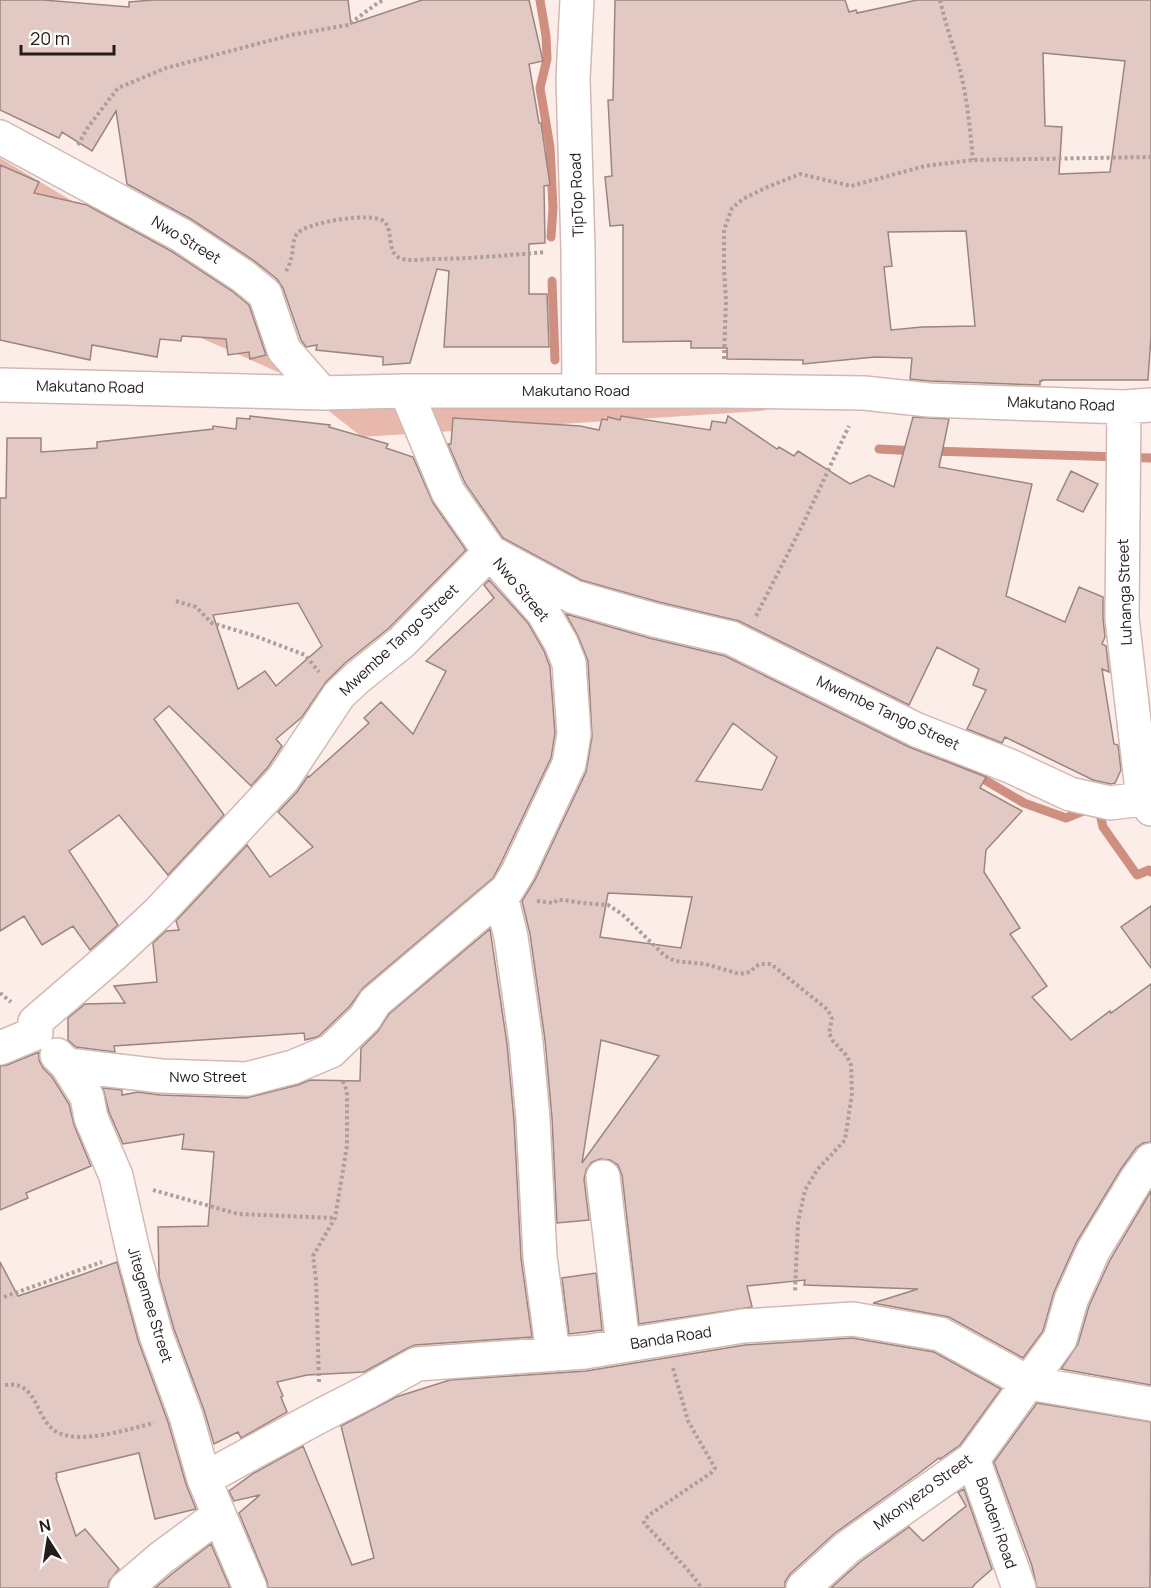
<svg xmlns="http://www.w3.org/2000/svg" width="1151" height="1588" font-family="Manrope,sans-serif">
<rect width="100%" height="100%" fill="#fdede9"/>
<path fill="#e8b8ac" d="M0 158 99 217 248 311 288 362 311 386 788 403 761 411 362 437 280 373 0 249Z"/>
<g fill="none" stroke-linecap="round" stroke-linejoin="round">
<path stroke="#ce8e80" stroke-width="9" d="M540 0 546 36 547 59 540 88 550 147 553 208 551 237
M552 281 555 360
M879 449 916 451
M933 451 1151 458
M946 757 1024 803 1066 818 1098 805 1103 827 1137 875 1149 870 1151 872"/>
</g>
<path fill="#e2c9c3" stroke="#9c857f" stroke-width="1.5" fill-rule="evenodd" d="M0 0H43L129 7V2L153 0H348L351 24 422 0H529L543 61 529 64 539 123H541L550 185 544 186 545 243 529 244V294H547L549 347H444L449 271 437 269 410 363 383 365V357L316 350 317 345 306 347 301 340 283 288 277 279 253 260 191 219 127 184 116 111 92 151 62 132 59 138 0 110Z
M615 0H845L849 12 856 10 857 13 917 0H1151V336L1148 380H1042V381H1040V385L930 381 910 379 912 358 875 357 803 364V360L727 359V348H691V341L623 342V225L610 226 605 177 612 176 608 100H613ZM1043 53 1125 61 1110 172 1059 174 1062 127 1045 126ZM966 231 975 326 922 327 891 330 884 267 892 266 888 232Z
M0 165 39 182 34 193 87 205 171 251 232 291 249 305 266 355 250 359 249 352 228 355 226 339 182 336 181 341 160 339 157 357 92 345 90 360 0 340Z
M250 416 330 425 329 427 388 444 386 448 413 457 433 503 466 550 389 628 345 663 326 682 302 717 276 739 282 746 268 767 251 786 169 706 154 719 224 815 168 875 119 815 69 851 118 925 90 950 73 926 42 945 24 916 0 931V498H6L7 438H41V452L97 448V442L213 429V426L236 429 237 418 250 419ZM298 603 322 646 276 686 265 671 238 689 213 615Z
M621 416 710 430 712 421 726 423 728 416 777 449 779 447 794 456 798 451 850 484 869 475 894 487 913 417 949 419 939 467 1032 484 1006 596 1065 622 1079 587 1103 597V618L1105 637 1102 644 1106 646 1109 672 1102 669 1114 744 1118 745 1121 770 1115 783 1111 784 1093 780 1005 737 1002 743 967 729 986 690 973 685 979 669 937 647 909 705 739 621 659 602 581 580 503 538 465 483 448 444H451L453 418 580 426 599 430 602 419 607 420 608 417 620 420Z
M1071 471 1098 484 1083 512 1057 500Z
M489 580 528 623 544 651 550 667 555 733 551 758 501 863 493 878 363 988 350 1006 320 1035 317 1037 305 1040 304 1033 114 1046 115 1052 76 1047 68 1040V1018L85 1004 125 1003 114 986 157 982 153 943 166 931 179 930 176 921 247 845 270 877 313 847 278 812 297 792 308 776 309 777 369 723 364 718 381 702 413 734 446 671 426 661 494 598 484 585Z
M566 614 649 638 725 656 909 747 986 777 980 788 1022 811 986 850 984 872 1020 928 1010 934 1047 986 1032 997 1071 1040 1110 1011 1111 1013 1151 984V1142L1143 1143 1136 1148 1121 1169 1077 1241 1054 1292 1043 1331 1023 1358 949 1317 873 1303 918 1289 804 1285 805 1280 747 1286 752 1307 639 1324 622 1175 618 1165 610 1160 600 1159 592 1162 586 1170 584 1179 589 1220 557 1223 552 1118 545 1040 530 934 522 901 535 880 586 772 592 737 588 661 578 636ZM733 723 777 757 762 790 696 781ZM608 893 692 897 681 948 600 937ZM601 1040 659 1056 582 1163Z
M1151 906V968L1121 927Z
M490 929 507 1044 514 1120 521 1258 532 1337 415 1345 408 1348 364 1372 307 1375 277 1382 283 1396 281 1397 287 1412 241 1438 238 1432 214 1444 204 1410 174 1329 159 1277 158 1227 208 1226 214 1152 182 1149 184 1134 123 1144 109 1112 103 1088 122 1090V1095L138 1092 160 1095 246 1098 298 1085 310 1080 360 1081 361 1048 378 1031 389 1014Z
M39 1052V1060L43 1068 52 1077 69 1104 74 1125 91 1166 26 1193 28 1198 0 1210V1066L7 1065Z
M1151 1191V1385L1061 1369 1078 1344 1089 1306 1110 1260Z
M0 1262 18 1296 81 1275 117 1262 138 1340 168 1422 186 1484 196 1509 155 1519 139 1453 56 1473 57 1477 56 1478 76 1536 85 1529 119 1569 109 1581 108 1588H0Z
M596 1273 602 1330 569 1334 562 1278Z
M852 1338 934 1352 1001 1389 960 1445 940 1459 939 1458 918 1474 835 1533 790 1574 785 1582V1588H268L267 1581 239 1513 260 1495 234 1501 229 1491 254 1473 303 1446 352 1565 374 1558 341 1426 396 1397 450 1380 586 1371 745 1345Z
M1037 1403 1151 1422 1150 1588H1037L1032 1566 994 1462Z
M964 1489 992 1569 975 1584 972 1588H831L860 1562 909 1527 923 1541 966 1506 958 1492Z
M211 1544 230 1588H155L173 1573Z"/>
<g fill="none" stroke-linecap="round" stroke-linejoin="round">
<defs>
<path id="minor" d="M577 0 573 79 578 249 579 391
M0 137 181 235 243 276 265 294 284 350 322 393
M0 385 322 393 406 391H721L864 393 929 400 1124 407 1151 405
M1124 407 1122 618 1143 799 1151 809
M501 896 511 937 526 1042 533 1119 540 1257 553 1354
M0 1048 36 1033 35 1022 113 955 158 913 283 779 339 695 357 678 402 642 490 552 574 597 654 620 731 638 917 730 1010 766 1070 794 1110 803 1143 799
M57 1055 67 1065 87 1097 91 1118 116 1176 133 1251 156 1335 186 1416 204 1479 250 1588
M67 1065 161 1076 247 1079 293 1067 331 1051 365 1018 375 1002 507 890 518 872 569 764 574 734 569 663 561 643 543 612 490 552 448 492 406 391
M603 1177 623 1345
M973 1459 1019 1588
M204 1479 320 1416 367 1392 417 1364 585 1352 743 1326 853 1319 940 1334 1029 1383 1151 1404
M126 1588 161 1558 219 1515
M803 1588 848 1547 973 1459 1060 1339 1071 1300 1093 1251 1136 1180 1151 1160"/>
</defs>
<use href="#minor" stroke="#d2b9b3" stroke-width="36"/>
<path stroke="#ac9e9b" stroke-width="4" stroke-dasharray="3 3" stroke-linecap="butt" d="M940 0C945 22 952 42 958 63 967 94 970 128 973 160
M78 145 88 127 118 88 166 68 291 35 348 25 379 2 385 0
M286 271C288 268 290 263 291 259 294 251 291 240 298 233 308 222 374 211 385 222 393 232 387 253 400 258 410 262 422 259 432 259 470 259 508 255 546 252
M724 359 726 301 724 269V230L732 208 743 199 765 188 800 174 851 186 925 166 973 160 1151 157
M176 601 196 607 212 623 255 636 305 655 319 672
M756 616 803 524 849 426
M537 901 554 903 557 900H563L583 903 608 905 622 914 665 956 675 961 705 964 740 974 750 972 756 966 761 964H771L828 1010 832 1019 829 1033 833 1041 847 1056 851 1065 852 1093 845 1140 817 1170 805 1190 798 1222 795 1292
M0 993 11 1002
M153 1190 238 1214 335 1218
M4 1297 102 1262
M673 1368 688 1421 715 1468 711 1473 652 1513 645 1519 644 1523 687 1569 702 1588
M319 1382 316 1280 313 1256 335 1218 347 1146V1091L342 1079
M5 1385C40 1380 34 1422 59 1433 83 1444 129 1429 154 1423"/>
<use href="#minor" stroke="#fff" stroke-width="33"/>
</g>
<g text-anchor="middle" stroke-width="4.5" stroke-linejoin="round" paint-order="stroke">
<g font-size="15" fill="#251c1a" stroke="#fefefe">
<text transform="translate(577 195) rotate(-92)" y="5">TipTop Road</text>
<text transform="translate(186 240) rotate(31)" y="5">Nwo Street</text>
<text transform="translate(90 387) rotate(1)" y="5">Makutano Road</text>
<text x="576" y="396">Makutano Road</text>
<text transform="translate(1061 404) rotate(2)" y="5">Makutano Road</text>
<text transform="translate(521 590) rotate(50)" y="5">Nwo Street</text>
<text transform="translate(1125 592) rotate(-92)" y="5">Luhanga Street</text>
<text transform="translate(399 640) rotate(-43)" y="5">Mwembe Tango Street</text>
<text transform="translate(888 713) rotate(25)" y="5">Mwembe Tango Street</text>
<text x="208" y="1082">Nwo Street</text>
<text transform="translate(150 1305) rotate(73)" y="5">Jitegemee Street</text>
<text transform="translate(671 1338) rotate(-9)" y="5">Banda Road</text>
<text transform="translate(923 1492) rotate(-36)" y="5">Mkonyezo Street</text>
<text transform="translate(996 1523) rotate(71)" y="5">Bondeni Road</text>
</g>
</g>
<g transform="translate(48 1540) rotate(348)" stroke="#fefefe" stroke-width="4.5" paint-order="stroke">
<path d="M0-4.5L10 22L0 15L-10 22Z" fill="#251c1a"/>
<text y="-9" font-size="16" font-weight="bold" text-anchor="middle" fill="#251c1a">N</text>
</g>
<path d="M21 45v9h93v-9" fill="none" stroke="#251c1a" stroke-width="3"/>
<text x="30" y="45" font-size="18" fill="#251c1a" stroke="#fefefe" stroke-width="4.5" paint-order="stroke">20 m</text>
</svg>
